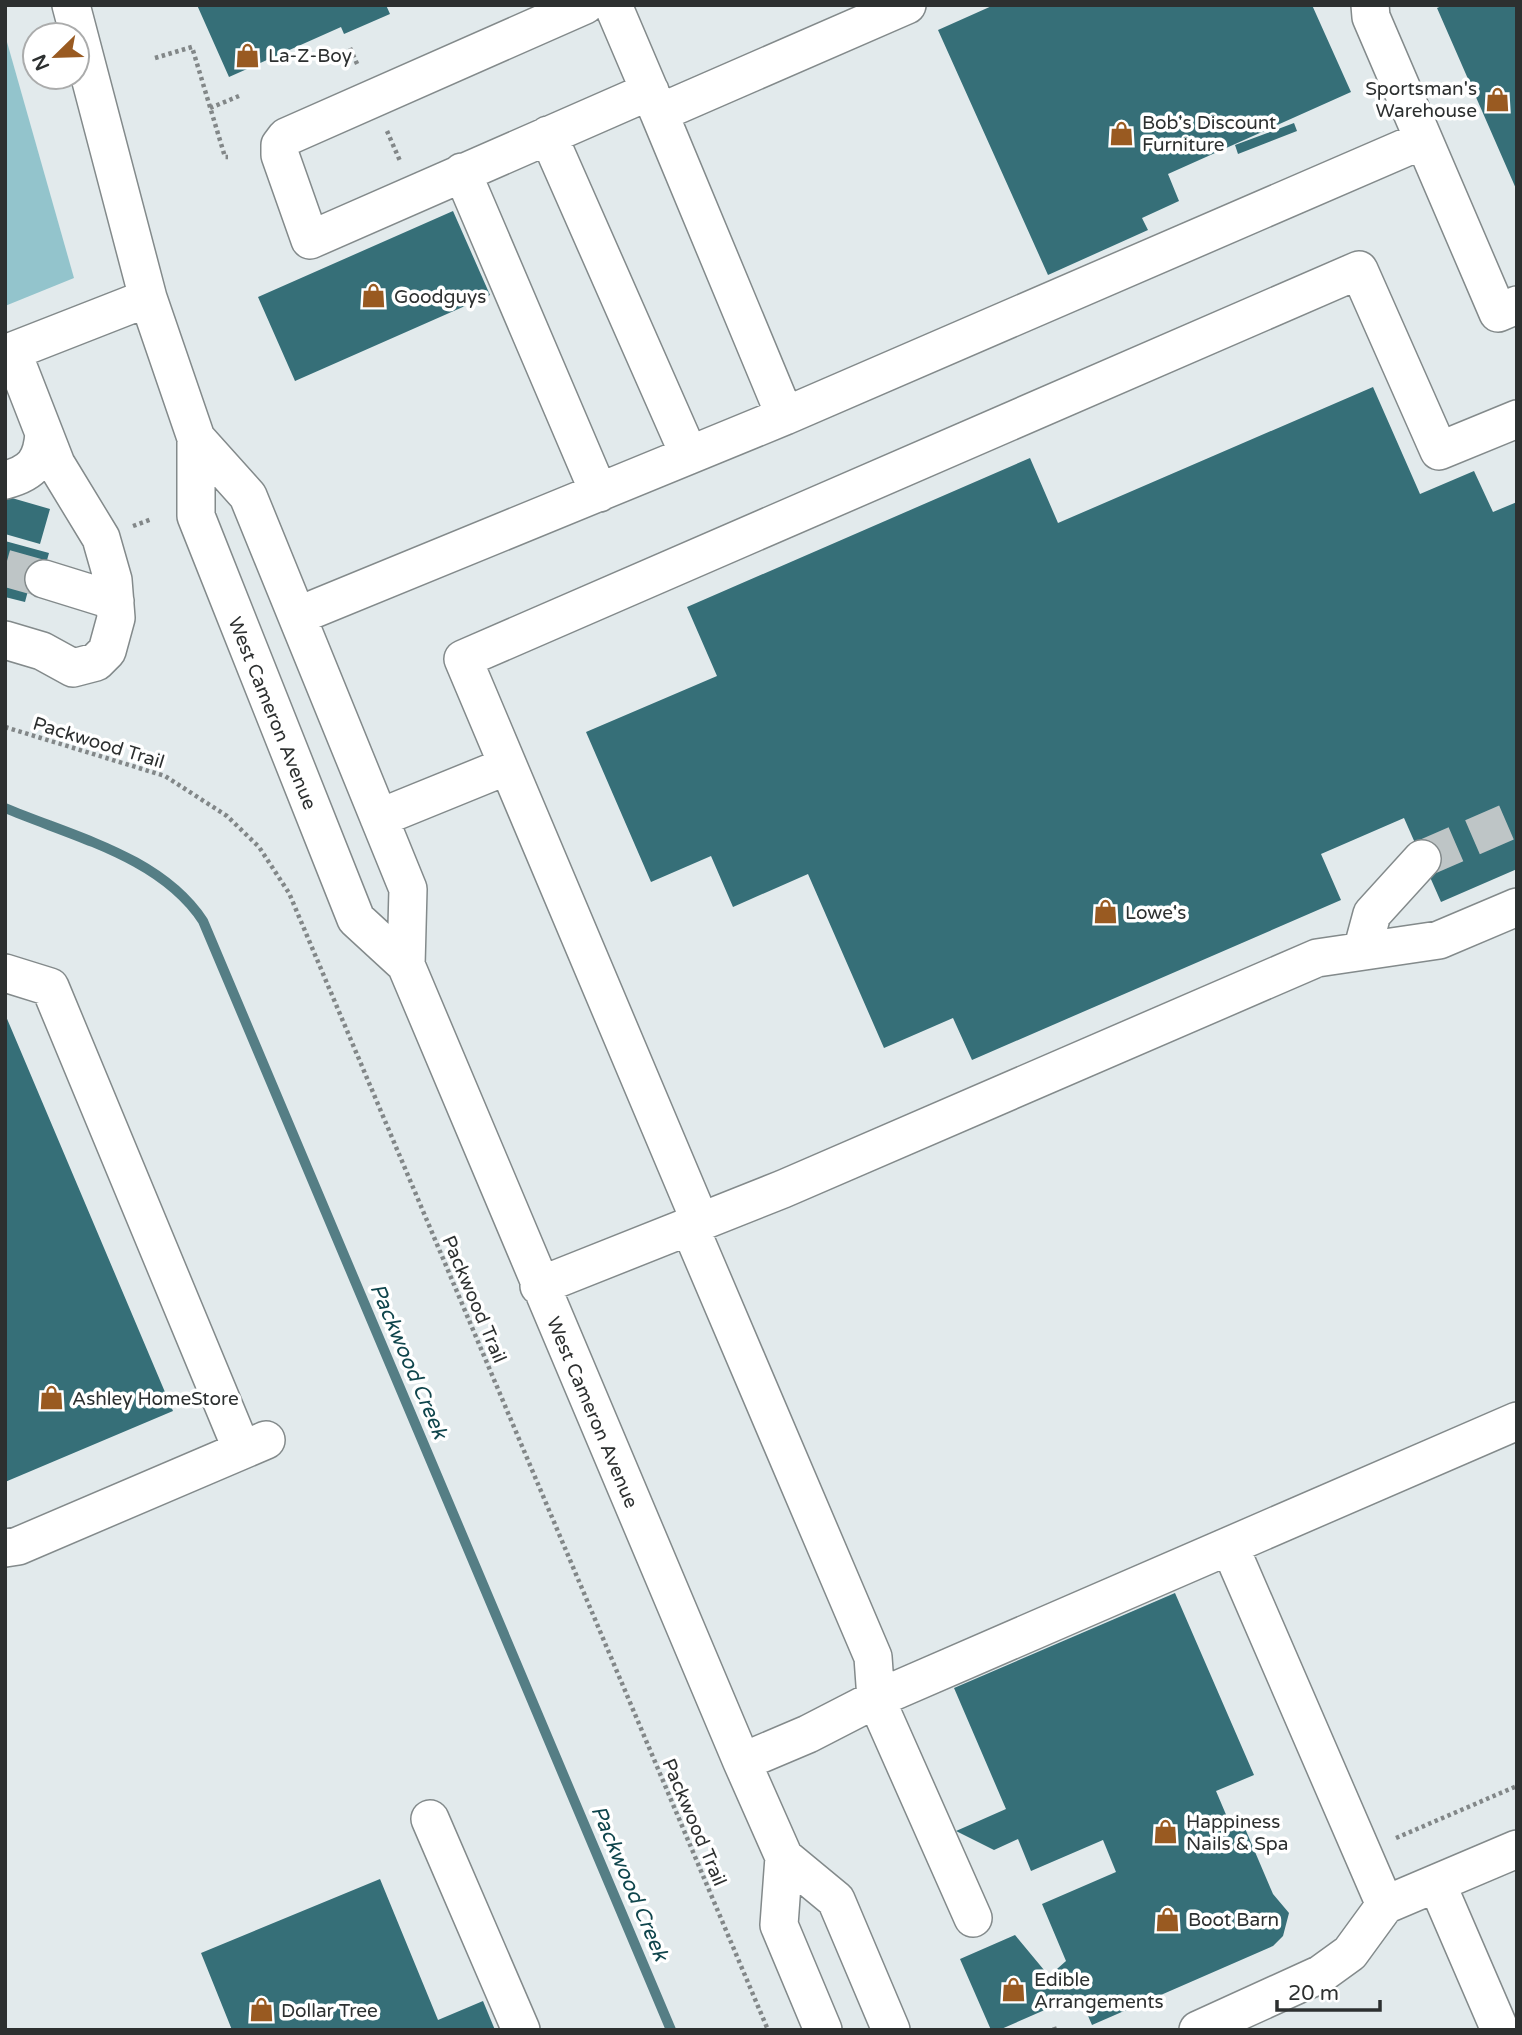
<svg xmlns="http://www.w3.org/2000/svg" width="1522" height="2035" font-family="'Varela Round',sans-serif">
<rect width="100%" height="100%" fill="#e2eaec"/>
<path fill="#93c4cc" d="M5 35 74 278 5 306Z"/>
<g fill="none" stroke-linecap="round" stroke-linejoin="round">
<path stroke="#557e85" stroke-width="10" d="M5 808C74 837 161 857 203 921L671 2030"/>
</g>
<path fill="#366f78" d="M197 5H386L390 14 344 34 341 27 229 77Z
M994 5H1312L1351 92 1168 174 1179 201 1142 218 1148 230 1048 275 938 30Z
M1444 5H1517V191L1437 8Z
M1294 123 1297 131 1238 154 1235 145Z
M453 211 490 295 295 381 258 297Z
M1373 387 1420 494 1474 471 1493 512 1517 502V869L1441 902 1404 818 1321 854 1341 900 972 1060 953 1018 884 1048 808 874 733 907 711 856 651 882 586 732 717 676 687 607 1030 458 1058 523Z
M5 496 50 509 40 544 5 534Z
M5 541 49 553 39 589 29 587 25 602 5 597Z
M5 1014 173 1411 5 1482Z
M1175 1593 1254 1775 1216 1791 1230 1824 1241 1819 1273 1894 1289 1913 1283 1936 1273 1946 1092 2025 1079 1995 999 2030H991L960 1959 1015 1935 1049 1976 1066 1961 1042 1904 1116 1872 1103 1840 1031 1871 1018 1839 994 1850 956 1831 1006 1809 954 1688Z
M380 1879 438 2020 483 2001 495 2030H232L201 1953Z"/>
<g fill="none" stroke-linecap="round" stroke-linejoin="round">
<path stroke="#bec5c6" stroke-width="37" stroke-dasharray="37 18" stroke-linecap="butt" d="M5 568 44 579
M1422 859 1517 818"/>
<defs>
<path id="minor" d="M71 5 148 298 196 438V516L356 919 406 965
M585 5 286 137 280 145V155L310 240 650 91
M613 5 659 113
M1370 5 1371 17 1498 313 1517 305
M548 135 689 455
M462 172 599 493
M5 354 148 298
M785 416 1423 140
M196 438 248 496 408 889 406 965 742 1762 784 1857 836 1900 891 2030
M5 480C33 473 42 461 44 433
M44 579 115 601
M297 616 785 416 659 113 907 5
M5 640 42 651 73 668 96 662 107 651 116 618 113 580 101 538 56 464 12 351
M379 818 507 766
M1362 951 1372 914 1422 859
M5 973 50 987 242 1450
M700 1221 463 659 1359 270 1439 451 1517 419
M689 1225 873 1657 876 1699 973 1918
M539 1286 783 1189 1317 958 1439 940 1517 907
M1230 1547 1385 1905
M5 1548 18 1546 266 1440
M742 1762 808 1734 876 1699 1517 1421
M430 1819 521 2030
M784 1857 779 1925 823 2030
M1437 1884 1500 2030
M1198 2030 1321 1974 1350 1953 1385 1905 1517 1849"/>
</defs>
<use href="#minor" stroke="#838a8b" stroke-width="40"/>
<path stroke="#828788" stroke-width="4.5" stroke-dasharray="3.5 3.5" stroke-linecap="butt" d="M350 48 358 66
M155 58 192 47 225 157H228
M210 108 239 96
M387 131 400 161
M133 526 152 519
M5 727 165 776 227 816 259 847 289 893 768 2030
M1396 1838 1517 1786
M1054 2027 1055 2030"/>
<use href="#minor" stroke="#fff" stroke-width="37"/>
</g>
<defs>
<symbol id="shop-bare" viewBox="-9 -9 18 18"><path d="M-5-2.5h2.3a2.7 3.5 0 0 1 5.4 0H5L5.5 6h-11ZM-1.5-2.5h3a1.5 2.3 0 0 0-3 0Z" fill="#995a21" stroke="#fff" stroke-width="2.5" paint-order="stroke"/></symbol>
</defs>
<g fill-rule="evenodd">
<use href="#shop-bare" x="230" y="38" width="35" height="35"/>
<use href="#shop-bare" x="1480" y="82" width="35" height="35"/>
<use href="#shop-bare" x="1104" y="116" width="35" height="35"/>
<use href="#shop-bare" x="356" y="278" width="35" height="35"/>
<use href="#shop-bare" x="1088" y="894" width="35" height="35"/>
<use href="#shop-bare" x="34" y="1380" width="35" height="35"/>
<use href="#shop-bare" x="1148" y="1814" width="35" height="35"/>
<use href="#shop-bare" x="1150" y="1902" width="35" height="35"/>
<use href="#shop-bare" x="996" y="1972" width="35" height="35"/>
<use href="#shop-bare" x="244" y="1992" width="35" height="35"/>
</g>
<g text-anchor="middle" stroke-width="7" stroke-linejoin="round" paint-order="stroke">
<g font-size="19" fill="#2d3030" stroke="#fff" text-anchor="start">
<text x="268" y="62">La-Z-Boy</text>
<text x="1477" y="95" text-anchor="end">Sportsman's<tspan x="1477" dy="22">Warehouse</tspan></text>
<text x="1142" y="129">Bob's Discount<tspan x="1142" dy="22">Furniture</tspan></text>
<text x="394" y="303">Goodguys</text>
<text x="1125" y="919">Lowe's</text>
<text x="72" y="1405">Ashley HomeStore</text>
<text x="1186" y="1828">Happiness<tspan x="1186" dy="22">Nails &amp; Spa</tspan></text>
<text x="1188" y="1926">Boot Barn</text>
<text x="1034" y="1986">Edible<tspan x="1034" dy="22">Arrangements</tspan></text>
<text x="281" y="2017">Dollar Tree</text>
</g>
<g font-size="19" fill="#2d3030" stroke="#fff">
<text transform="translate(273 713) rotate(68)" y="7">West Cameron Avenue</text>
<text transform="translate(99 742) rotate(17)" y="7">Packwood Trail</text>
<text transform="translate(475 1299) rotate(67)" y="7">Packwood Trail</text>
<text transform="translate(593 1412) rotate(67)" y="7">West Cameron Avenue</text>
<text transform="translate(695 1822) rotate(67)" y="7">Packwood Trail</text>
</g>
<g font-size="21" font-style="italic" fill="#0f454c" stroke="#fff">
<text transform="translate(409 1361) rotate(67)" y="7">Packwood Creek</text>
<text transform="translate(630 1883) rotate(67)" y="7">Packwood Creek</text>
</g>
</g>
<rect width="1522" height="2035" fill="none" stroke="#2d3030" stroke-width="14"/>
<g transform="translate(56 56) rotate(247)"><circle r="33" fill="#ffffff" stroke="#abacac" stroke-width="2"/>
<path d="M0-5L12 26L0 18L-12 26Z" fill="#995a21"/>
<text y="-10" font-size="19" font-weight="bold" text-anchor="middle" fill="#2d3030">N</text>
</g>
<path d="M1277 2000v10h103v-10" fill="none" stroke="#2d3030" stroke-width="3.5"/>
<text x="1288" y="2000" font-size="21" fill="#2d3030" stroke="#ffffff" stroke-width="5" paint-order="stroke">20 m</text>
</svg>
